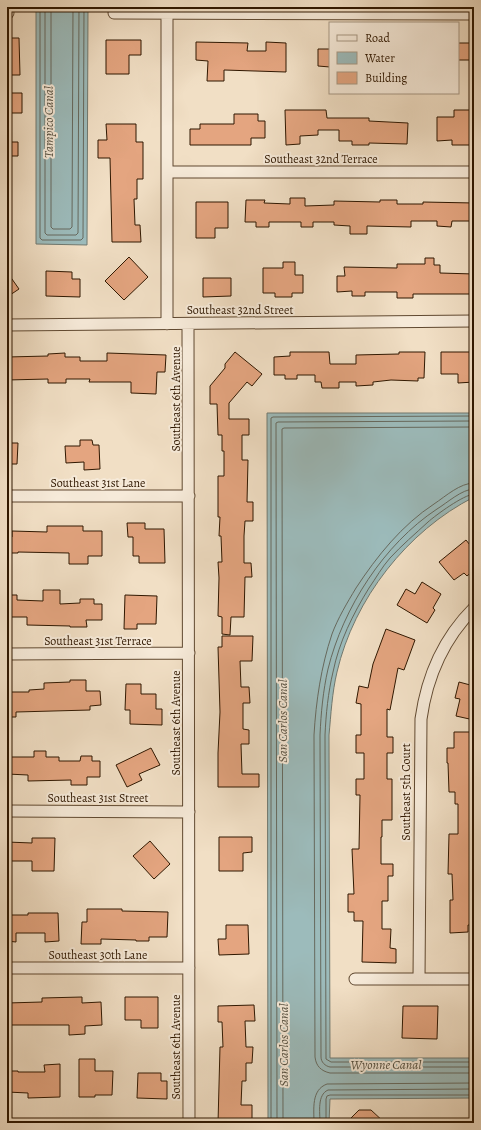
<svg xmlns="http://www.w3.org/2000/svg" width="481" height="1130" font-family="Alegreya,serif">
<rect width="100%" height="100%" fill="#f1dfc5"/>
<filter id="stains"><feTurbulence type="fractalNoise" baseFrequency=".005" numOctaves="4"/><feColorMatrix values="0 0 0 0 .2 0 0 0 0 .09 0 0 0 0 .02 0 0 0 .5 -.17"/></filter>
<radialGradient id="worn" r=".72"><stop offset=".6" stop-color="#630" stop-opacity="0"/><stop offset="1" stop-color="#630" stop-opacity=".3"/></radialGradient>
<path fill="#9cbbbb" stroke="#707970" d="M36 7H88L87 245 36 244Z
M267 413H474V497C407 531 354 599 337 672 332 693 331 714 329 735L330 1058H474V1098L330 1099 329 1123H268Z"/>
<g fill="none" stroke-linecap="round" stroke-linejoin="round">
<path stroke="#66695e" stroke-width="1" d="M40 7V238L42 240H81L83 238 84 7
M45 7V233L47 235H76L78 233 79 7
M51 7V227L53 229H70L72 227 73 7
M474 483C460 483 446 496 434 504 402 525 377 556 356 588 347 603 338 618 332 634 321 667 316 701 314 735L315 1057C316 1066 321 1071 330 1073H474
M474 489C462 489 447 503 437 509 384 544 343 608 328 669 323 691 321 713 320 735L321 1057C321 1062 325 1066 330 1067H474
M474 494C463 495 436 515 428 522 415 534 402 545 390 558 382 567 376 578 369 588 353 614 339 642 333 672 328 693 326 714 325 735L326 1059 331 1062H474
M271 1123V418L273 417 474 416
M277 1123 276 423 278 422 474 421
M283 1123 282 429 284 428 474 427
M314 1123C314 1109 311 1090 327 1084L474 1083
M320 1123C320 1112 317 1095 328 1090L474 1089
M326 1123V1099L327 1096 330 1095H474"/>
</g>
<path fill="#e4a580" stroke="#2f1700" d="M7 38H19L20 75H7Z
M106 40H141V55H129V74H106Z
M196 42 248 43 247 51H266V42L286 43V72L224 70V81H207L208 61 196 60Z
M458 43H474V60H458Z
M318 49H330V67L318 66Z
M7 93H22V113H7Z
M285 110H326L327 118H369V121L408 123 407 144 369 143V145H352V141H339V130H318V135L300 136V144L286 145Z
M454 110H470V145H452V140L437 141V117H454Z
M234 114H258V121H265V138H251V145H190V129H200V124H234Z
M106 124H136V142H143V179H137V199H134L135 225H140L141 242H112L110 158H98V140H107Z
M7 142H18V156H7Z
M290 198H305V206L334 205V201L380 202V200H397V204H423V202L474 203V221H452L451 227 437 226V221H411V227L367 226V234H350V226L334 225V222H313V227H301V222H269V227H256V222H245L246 200H265L264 203 290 204Z
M196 202H228V228H215V238H196Z
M129 257 148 277 124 300 105 281Z
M425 258H434V265H440V273L474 274V294H413V298H397V292H365V296H352V291L337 292V276H345L344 267 397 268V264H425Z
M283 262H295V275H303V293H292V297H275V293H263V268H283Z
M46 271 72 272V279H80V297L46 296Z
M7 272 19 289 7 297Z
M203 278H231V296L203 297Z
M235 352 262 374 252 386 247 382 229 403V419H249V435H242V460H248L247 502H253V521H245L244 536V563H251L252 577H245L244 617H231L230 635 222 634V617L218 616 219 578 218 562H222L221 536H219L220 517H218V476H224V451H222V435H218L217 404H210V386L225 368V364Z
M290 352H329L330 364H356V355L399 354V352H425L424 378H418V381L391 380 373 382V385L356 386V382H339V388H322L321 382H315V375H297V379H285V375H274V357L290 356Z
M441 352H474V382L458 383V374H441Z
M65 353V357H80V361H107V353L166 355 165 372H157L156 394 131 393V382H89L90 379H66V383H48V379L7 380V357L48 356V354Z
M80 440H92L93 445H99L100 469 84 470V462L66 463 65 446H80Z
M7 443H18L17 464H7Z
M127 523H145V529H164L165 563H139V556H133V537H128Z
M47 526H83V531H102V556H88V564H69V553L18 552V553H7V537H12V531L47 532Z
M466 540 474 550V570L467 576 464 573 454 580 439 562Z
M422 582 441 594 433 608 435 610 427 623 397 605 406 589 415 594Z
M43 590H60V604L80 603V599H94V604H102V620H86L87 627H70V626L27 625V617H7V595H17V600L43 601Z
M125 595 157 596 156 624H137V629H124Z
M386 629 415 640 404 670 398 668 390 710 387 709V737H393V753H387V779H392V820H382V837H381V864H393V876H388V901H382V929H391L390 948 396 949V963L362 962 363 921H354V912H348V894H354L352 849H359L360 795H356V779H364V753H356V735H361V704L356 703 359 686 368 688 373 664Z
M222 636H253L252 661H240L241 687H249L250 703H243V729L249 730V744H241L242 774H259V787H218V753L220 712 218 647H222Z
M70 680H86V691H100L101 705 90 706V710L16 712V717H7V692H29V690L44 689V683L70 682Z
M459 682 474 686V720L456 716 460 699 455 698Z
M126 684H141V694H156V709H162V725L130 724V710H125Z
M454 732H474V925H468V932L450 933V900H453L452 874H448L449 834H458V804H455V792H449L448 763H447V748H454Z
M151 748 160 765 139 774 142 780 127 787 116 765Z
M34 751H46V757H59V761H80L81 756H92V761H100V777H87V785H71V780L28 781V775L7 774V757H34Z
M219 837H252V852L243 853V871H219Z
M32 838H55L54 871H32V861H7V842L32 843Z
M150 841 170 864 154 879 133 856Z
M87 909H122V911L168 912 167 937H149V941H136V940L101 939V944H81L82 922H87Z
M28 913H58L59 941 45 942V933H16V942L7 941V915H28Z
M226 925H248L249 954 219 955 218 939H226Z
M82 997V1003L101 1002 102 1025 85 1026V1034L69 1035V1025H7V1003L42 1002V998Z
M125 997H158V1028H141V1020H125Z
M254 1005 255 1021H245L246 1047H253L252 1063H246V1081H242L241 1105H252V1123H218L220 1047H223L222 1022H218V1006Z
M403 1006H438L437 1039 402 1038Z
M79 1059H95V1071H113L112 1095H95V1097H79Z
M60 1064V1097L28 1098V1093L7 1092V1071H18V1072H45L44 1065Z
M138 1073H161V1081H167V1099L137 1098Z
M359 1110H371L385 1123H346Z"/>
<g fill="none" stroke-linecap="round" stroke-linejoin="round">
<defs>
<path id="minor" d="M7 13H8
M114 13 474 14
M167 13V324
M167 172H474
M188 324 189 1123
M7 325 474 321
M7 496H189
M7 654 189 653
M7 811 189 812
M7 968H189
M355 979H474
M419 979 421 719C427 676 443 639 474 608"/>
</defs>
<use href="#minor" stroke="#604931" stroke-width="13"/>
<use href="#minor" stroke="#f6ead9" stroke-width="11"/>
</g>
<g text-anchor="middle" stroke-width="4" stroke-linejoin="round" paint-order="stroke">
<g font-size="12" fill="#2f1700" stroke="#f6ead9">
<text x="321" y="163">Southeast 32nd Terrace</text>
<text x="240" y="314">Southeast 32nd Street</text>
<text transform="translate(176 399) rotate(-90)" y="4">Southeast 6th Avenue</text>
<text x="98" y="487">Southeast 31st Lane</text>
<text x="98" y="645">Southeast 31st Terrace</text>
<text transform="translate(176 723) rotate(-90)" y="4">Southeast 6th Avenue</text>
<text transform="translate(406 792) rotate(-90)" y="4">Southeast 5th Court</text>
<text x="98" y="802">Southeast 31st Street</text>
<text x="98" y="959">Southeast 30th Lane</text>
<text transform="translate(176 1047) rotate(-90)" y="4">Southeast 6th Avenue</text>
</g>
<g font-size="13" font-style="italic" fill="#555041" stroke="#f6ead9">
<text transform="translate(48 122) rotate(-90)" y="5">Tampico Canal</text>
<text transform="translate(282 721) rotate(-90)" y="5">San Carlos Canal</text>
<text transform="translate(283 1045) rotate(-90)" y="5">San Carlos Canal</text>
<text x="386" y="1069">Wyonne Canal</text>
</g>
</g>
<rect width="481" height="1130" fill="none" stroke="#f1dfc5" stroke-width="24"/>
<rect x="8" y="8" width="465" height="1114" fill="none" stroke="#2f1700" stroke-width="2"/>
<rect x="12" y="12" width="457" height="1106" fill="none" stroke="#2f1700"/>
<rect x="329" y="22" width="130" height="72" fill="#f6ead9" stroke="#a69682"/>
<rect x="337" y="35" width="20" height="6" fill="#f6ead9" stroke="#a69682"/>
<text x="365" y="42" font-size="12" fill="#2f1700">Road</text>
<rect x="337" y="52" width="20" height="12" fill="#9cbbbb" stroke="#a69682"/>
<text x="365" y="62" font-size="12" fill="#2f1700">Water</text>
<rect x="337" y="72" width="20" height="12" fill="#e4a580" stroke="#a69682"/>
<text x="365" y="82" font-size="12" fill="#2f1700">Building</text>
<rect width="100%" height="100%" filter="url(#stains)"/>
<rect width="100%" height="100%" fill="url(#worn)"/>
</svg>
